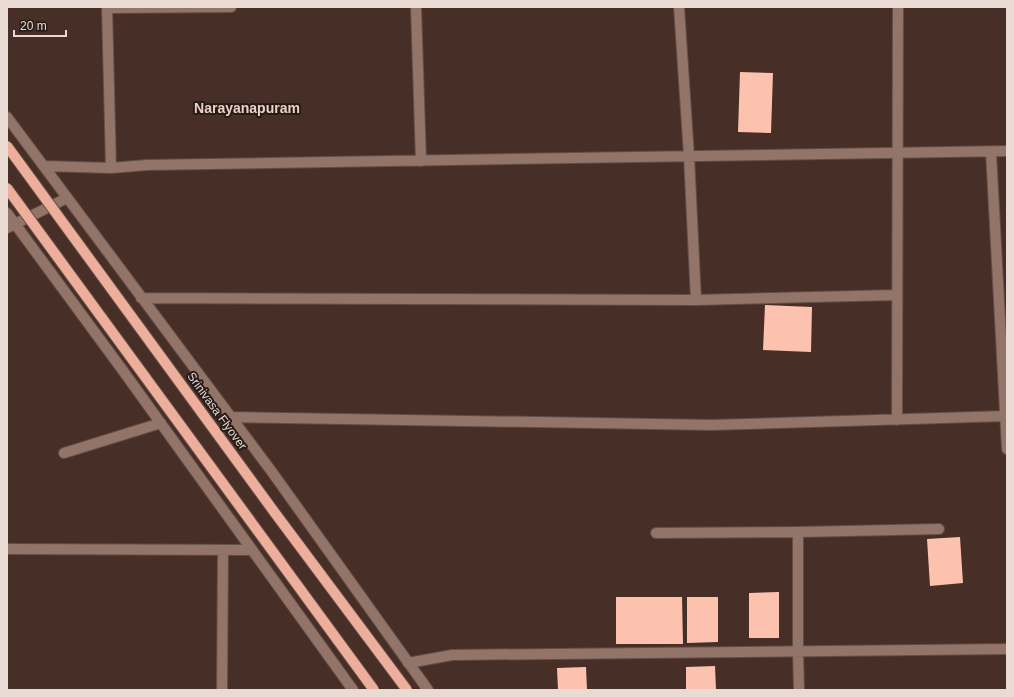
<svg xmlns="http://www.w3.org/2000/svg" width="1014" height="697" font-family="Helvetica,sans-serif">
<rect width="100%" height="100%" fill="#472f27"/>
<path fill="#fdc2ae" d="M740 72 773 73 771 133 738 132Z
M765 305 812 307 811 352 763 350Z
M960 537 963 583 930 586 927 539Z
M779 592V638H749V593Z
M616 597H682L683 644H616Z
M687 597H718V642L687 643Z
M715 666 716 690H686V667Z
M586 667 587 690H558L557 668Z"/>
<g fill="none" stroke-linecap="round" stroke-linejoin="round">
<defs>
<path id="minor" d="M107 7 111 168
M416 7 421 161
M679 7 689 156 696 300
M107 8 231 7
M7 117 272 472 428 690
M991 152 1007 449
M44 166 111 168 147 165 1007 151
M7 213 121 368 353 690
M7 228 67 198
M141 298 696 300 897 295
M230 417 711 425 1007 416
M897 420 898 7
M64 453 161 423
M798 532V651L799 690
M656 533 798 532 939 529
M7 549 252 550
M408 663 452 655 1007 649
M222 690 223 550"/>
</defs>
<use href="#minor" stroke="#644e46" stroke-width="12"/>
<use href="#minor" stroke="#927469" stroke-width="10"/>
<defs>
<path id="major-bridge" d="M7 146 275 513 407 690
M7 188 374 690"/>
</defs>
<use href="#major-bridge" stroke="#644e46" stroke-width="12" stroke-linecap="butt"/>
<use href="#major-bridge" stroke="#edaf9b" stroke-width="10"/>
</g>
<g text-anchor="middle" stroke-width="4" stroke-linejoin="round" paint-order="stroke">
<g font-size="12" fill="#eadad4" stroke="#261b17">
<text transform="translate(217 411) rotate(54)" y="4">Srinivasa Flyover</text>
</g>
<g font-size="14" font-weight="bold" fill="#f0d0c6" stroke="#261b17">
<text x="247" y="113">Narayanapuram</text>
</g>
</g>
<rect width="1014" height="697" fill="none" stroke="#eadad4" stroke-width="16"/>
<path d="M14 30v6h52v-6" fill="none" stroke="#eadad4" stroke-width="2"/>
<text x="20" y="30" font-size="12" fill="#eadad4" stroke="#261b17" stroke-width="3" paint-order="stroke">20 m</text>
</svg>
